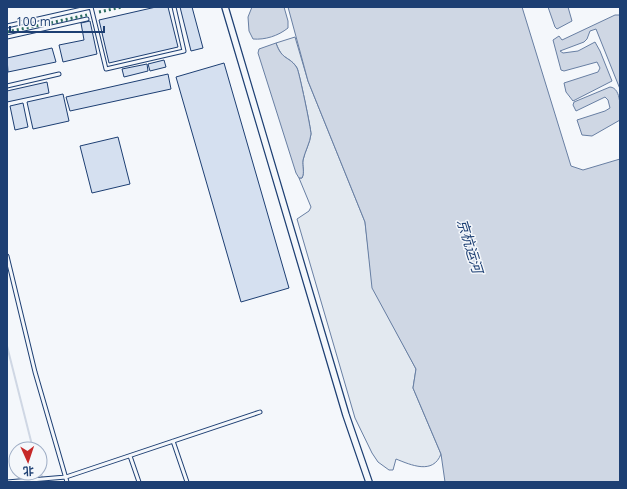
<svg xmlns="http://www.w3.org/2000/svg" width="627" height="489" font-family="'Open Sans','Noto Sans SC',sans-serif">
<rect width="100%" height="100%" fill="#f4f7fb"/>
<path fill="#e3e9f0" stroke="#687fa3" d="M295 37 308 81 365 222 373 288 416 369 413 388 441 454C433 475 411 465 396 459L393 470H389L378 462 372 453 355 418 297 219 309 211 311 207 299 178H302C305 172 302 166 303 160 305 151 310 143 311 134 311 129 299 71 297 68 290 56 282 61 276 43Z"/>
<path fill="#cfd7e4" stroke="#687fa3" d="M252 7H284L288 21V28C278 36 265 40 253 39L249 31 248 17Z
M288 7H522L571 166 583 170 620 159V482H445L441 454 413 388 416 369 372 288 365 222 308 81Z
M548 7H568L572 21 557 29 555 27Z
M615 15H620V89L596 29 590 31 587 39 584 42 560 51 563 53 578 51 595 42 600 51 612 81 573 101 566 92 564 83 598 72 600 68 597 62 564 71 561 70 553 40 559 36 562 40Z
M276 43C282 61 290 56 297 68 299 71 311 129 311 134 310 143 305 151 303 160 302 166 305 172 302 178H299L296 173 258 53 259 49Z
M610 87C622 88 620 111 620 120L592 136 582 135 577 120 605 111 610 108 608 100 605 97 576 111 573 105 574 102Z"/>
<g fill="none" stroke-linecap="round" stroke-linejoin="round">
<path stroke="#cfd7e4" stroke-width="2" d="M7 346 33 449
M40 471 44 482"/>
</g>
<path fill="#d5e0f0" stroke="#1d3f73" d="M156 7H168L178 47 109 63 99 20Z
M180 7H192L203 48 191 51Z
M90 21 97 54 63 62 59 45 84 40 81 23Z
M52 48 56 62 8 72 7 58Z
M164 60 166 67 150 71 148 64Z
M224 63 289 288 241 302 176 77Z
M147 64 148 71 124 77 122 69Z
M168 74 171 89 70 111 66 97Z
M47 82 49 93 7 102V91Z
M63 94 69 121 33 129 27 102Z
M23 103 28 127 15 130 10 106Z
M118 137 130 184 92 193 80 146Z"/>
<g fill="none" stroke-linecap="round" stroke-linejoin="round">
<defs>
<path id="service" d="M91 7 106 69 184 51 174 7
M7 26 91 7
M7 37 87 19
M7 86 59 74
M7 256 35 372 67 482
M173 441 187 482
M130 456 139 482
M7 482 66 477 260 412"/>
<path id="minor" d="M225 7 346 415 369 482"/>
</defs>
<use href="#service" stroke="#1d3f73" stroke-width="5"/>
<use href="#minor" stroke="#1d3f73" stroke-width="8"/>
<use href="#service" stroke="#f4f7fb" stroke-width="3"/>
<use href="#minor" stroke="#f4f7fb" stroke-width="5.5"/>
<path stroke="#2c6c60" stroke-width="3" stroke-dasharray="2 3" stroke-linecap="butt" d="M99 12 122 7
M7 32 87 15"/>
</g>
<g text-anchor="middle" stroke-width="3" stroke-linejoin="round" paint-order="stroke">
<g font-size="14" font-style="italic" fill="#1d3f73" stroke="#f4f7fb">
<text transform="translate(470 246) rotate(73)" y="5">京杭运河</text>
</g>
</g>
<rect width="627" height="489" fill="none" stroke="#1d3f73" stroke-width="16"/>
<g transform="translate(28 461) rotate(177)"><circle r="19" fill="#f4f7fb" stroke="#9eadc5"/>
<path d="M0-3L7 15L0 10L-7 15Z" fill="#c62828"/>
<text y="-6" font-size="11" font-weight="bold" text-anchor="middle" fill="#1d3f73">北</text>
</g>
<path d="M10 26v6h94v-6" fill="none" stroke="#1d3f73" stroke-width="2"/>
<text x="16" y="26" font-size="12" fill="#1d3f73" stroke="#f4f7fb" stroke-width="3" paint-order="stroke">100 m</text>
</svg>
